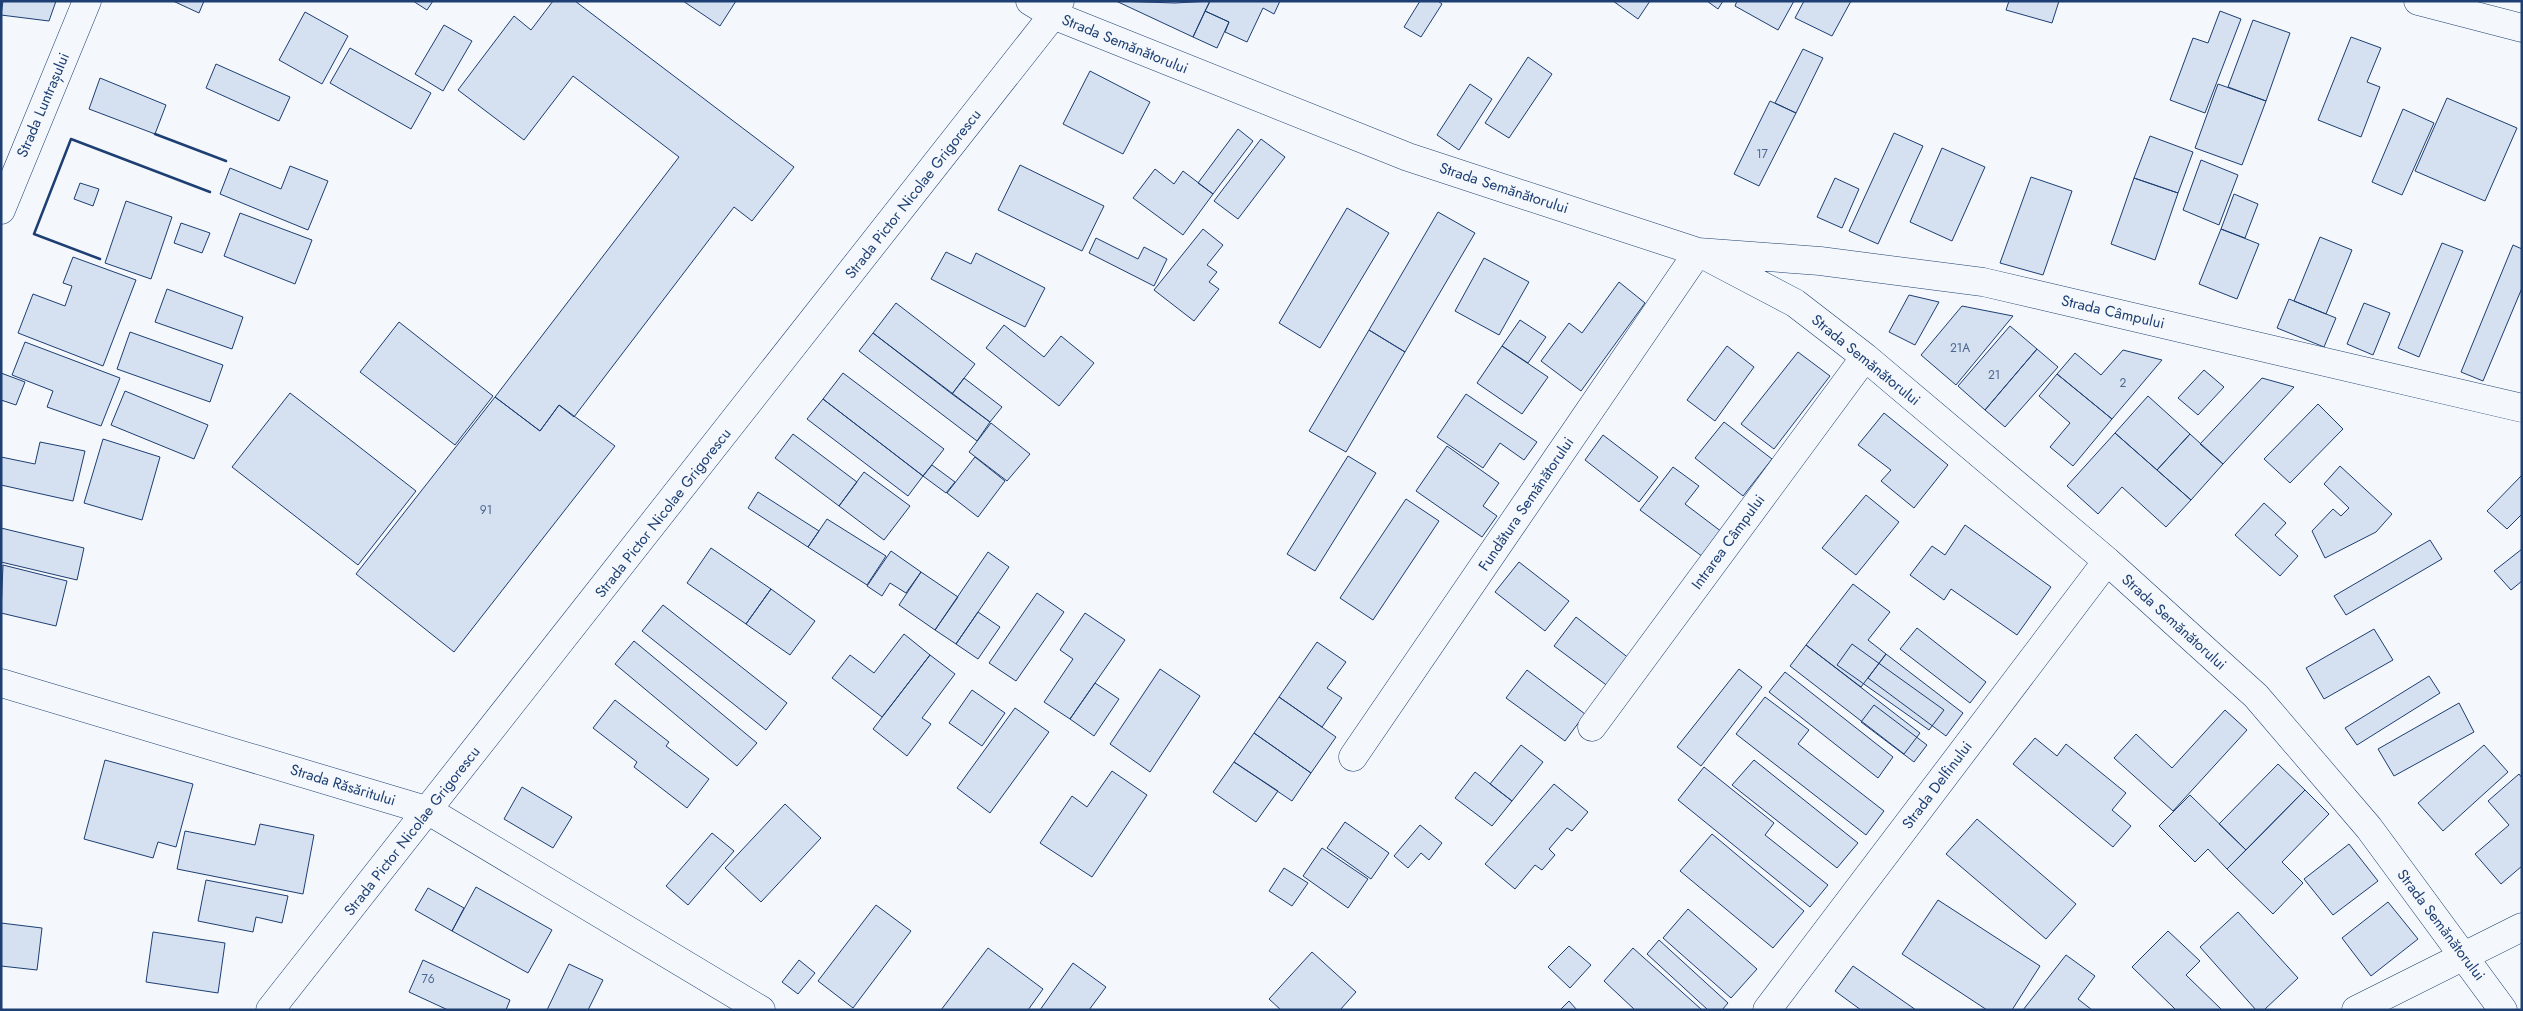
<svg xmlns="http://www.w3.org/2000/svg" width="2523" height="1011" font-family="Jost,sans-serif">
<rect width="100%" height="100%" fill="#f4f7fb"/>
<path fill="#d5e0f0" stroke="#1d3f73" d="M3 1H56L49 21 1 15Z
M173 1H204L199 13Z
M413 1H433L427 10Z
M553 1H575L794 167 752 221 734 207 574 417 559 405 540 431 495 397 679 157 573 76 524 140 458 90 514 16 531 30Z
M683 1H736L720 26Z
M1116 1 1175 3 1210 1 1193 37Z
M1210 1H1280L1274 14 1263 8 1247 42 1225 32 1229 22 1205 11Z
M1420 1H1438L1442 4 1421 37 1404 27Z
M1613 1H1650L1638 19Z
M1707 1H1723L1718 9Z
M1737 1H1794L1778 30 1735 6Z
M1804 1H1851L1832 36 1795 18Z
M2009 1H2059L2052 23 2006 10Z
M1205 11 1229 22 1217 48 1193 37Z
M2220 11 2241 19 2205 113 2170 100 2193 38 2208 43Z
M305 12 348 36 322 84 279 60Z
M2253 20 2290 33 2266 101 2228 87Z
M444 25 472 41 443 91 415 74Z
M2351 37 2381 48 2367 82 2380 87 2361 137 2318 120Z
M350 48 431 93 411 129 330 83Z
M1803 49 1823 58 1796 113 1775 103Z
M1528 57 1552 74 1509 138 1485 123Z
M216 64 290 97 279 121 206 88Z
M1090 71 1150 102 1123 154 1063 124Z
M100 78 166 105 155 134 89 109Z
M1470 84 1492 99 1459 150 1437 135Z
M2218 84 2266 101 2242 165 2195 148Z
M2447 98 2517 128 2485 201 2415 171Z
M1770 101 1796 113 1759 186 1734 174Z
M2403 109 2434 123 2402 195 2372 182Z
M1238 129 1253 141 1213 194 1198 183Z
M1894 133 1923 146 1878 244 1849 231Z
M2150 136 2193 152 2178 193 2134 178Z
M1261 139 1285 157 1238 219 1214 201Z
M1942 148 1985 167 1952 241 1910 222Z
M2201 160 2238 175 2219 225 2183 210Z
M1020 165 1104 206 1082 251 998 210Z
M290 166 328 181 308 230 220 194 230 168 281 189Z
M1155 169 1174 184 1183 171 1213 194 1183 235 1133 198Z
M2031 177 2072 191 2043 275 2000 263Z
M1835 178 1859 189 1842 228 1817 217Z
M2134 178 2178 193 2155 260 2111 244Z
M80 183 99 189 93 206 74 199Z
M2234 194 2258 204 2245 238 2221 229Z
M126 201 172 217 151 279 105 263Z
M1347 208 1389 233 1320 348 1279 323Z
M1438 212 1475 233 1405 352 1369 330Z
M240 213 312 240 295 284 224 256Z
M181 223 210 233 202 253 174 243Z
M1203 229 1223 245 1207 265 1217 272 1209 282 1219 289 1194 321 1154 290Z
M2221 229 2259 244 2237 299 2199 284Z
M2320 237 2352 250 2326 314 2294 301Z
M1096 238 1138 259 1144 247 1167 259 1154 286 1089 253Z
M2442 243 2463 251 2419 357 2398 348Z
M2513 245 2522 249V288L2483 381 2461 372Z
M946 252 971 264 976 253 1045 288 1025 327 931 279Z
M73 257 136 280 103 366 18 333 33 294 65 306 72 286 63 283Z
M1484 258 1529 282 1499 335 1455 311Z
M1619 282 1645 303 1581 391 1541 361 1569 323 1582 333Z
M167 289 243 317 232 349 155 322Z
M1909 295 1939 302 1915 345 1889 332Z
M2289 299 2336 318 2324 347 2277 328Z
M896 303 975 364 952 394 873 333Z
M2364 303 2390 313 2373 355 2347 344Z
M1962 306 2013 316 1956 385 1921 355Z
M1520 320 1546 337 1528 363 1502 346Z
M399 322 493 396 455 445 360 372Z
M1004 325 1044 357 1061 336 1094 363 1059 406 986 348Z
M2010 326 2037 349 1985 410 1958 386Z
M1369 330 1405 352 1346 452 1309 431Z
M130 332 223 365 210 402 117 369Z
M873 333 990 422 977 441 859 351Z
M25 342 120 378 101 426 47 407 53 391 12 375Z
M1502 346 1548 377 1522 414 1477 383Z
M1727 346 1754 367 1715 421 1687 400Z
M2037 349 2058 367 2005 427 1985 410Z
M2123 350 2162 360 2112 419 2057 374 2075 353 2101 375Z
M1798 352 1830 376 1774 449 1741 424Z
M2204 370 2224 387 2198 415 2178 398Z
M1 373 25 382 16 405 1 400Z
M843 373 944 449 923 476 823 399Z
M2057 374 2112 419 2073 466 2050 447 2070 423 2039 396Z
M964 378 1002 407 990 422 952 394Z
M2262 378 2294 387 2223 464 2200 444Z
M125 391 208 425 194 459 111 425Z
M290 393 416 491 358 565 232 467Z
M1466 394 1537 442 1524 460 1500 443 1483 468 1437 437Z
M2148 396 2190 434 2157 470 2115 433Z
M495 397 540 431 559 405 615 446 454 652 356 574Z
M823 399 923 476 908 496 807 419Z
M2318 404 2343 429 2290 483 2264 459Z
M1884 413 1948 465 1914 508 1881 481 1891 470 1858 445Z
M1724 422 1772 459 1743 496 1695 458Z
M991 423 1030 454 1007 481 969 452Z
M2115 433 2191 500 2166 527 2122 487 2098 514 2067 486Z
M793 434 857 482 839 506 775 458Z
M2190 434 2223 464 2191 500 2157 470Z
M1603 435 1658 477 1639 502 1585 460Z
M103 439 160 457 142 520 84 503Z
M40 442 85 451 73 501 1 485V457L35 464Z
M1447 446 1499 483 1483 506 1497 516 1482 537 1416 491Z
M1348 456 1376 473 1315 571 1287 554Z
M975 457 1005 481 978 517 947 493Z
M932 465 955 482 946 493 923 476Z
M2340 466 2392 514 2376 532 2325 558 2312 531 2333 509 2341 516 2349 508 2324 484Z
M1673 467 1699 486 1685 504 1722 532 1703 557 1640 510Z
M864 472 910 506 884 540 839 506Z
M2522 475V514L2507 529 2487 511Z
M758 492 819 531 808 547 748 508Z
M1866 495 1899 522 1856 575 1822 548Z
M1406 499 1439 521 1373 620 1340 598Z
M2264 503 2286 523 2275 535 2298 556 2280 576 2235 535Z
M827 519 886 556 867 585 808 547Z
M1965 525 2051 587 2017 635 1951 589 1944 600 1910 575 1932 546 1945 555Z
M1 528 84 548 77 580 1 562Z
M2430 540 2442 559 2346 615 2334 596Z
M711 548 771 589 746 624 687 583Z
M2522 549V581L2511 590 2494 571Z
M891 551 921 572 906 593 890 583 882 596 867 586Z
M988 552 1009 567 956 644 935 630Z
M1519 562 1569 601 1545 631 1495 592Z
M3 565 67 581 56 626 1 613Z
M921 572 958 597 935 630 899 605Z
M1853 584 1890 612 1868 640 1886 654 1861 687 1806 645Z
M771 589 815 621 790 655 746 624Z
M1037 593 1064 612 1016 681 989 663Z
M663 605 787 703 766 730 642 631Z
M978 612 1000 627 978 659 956 644Z
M1085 613 1125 640 1070 719 1044 702 1073 659 1060 650Z
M1576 617 1630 659 1609 687 1554 646Z
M1917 628 1986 682 1970 703 1900 649Z
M2374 629 2393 660 2324 699 2306 668Z
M904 634 930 655 882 717 832 678 850 655 874 673Z
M634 641 757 743 737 766 615 664Z
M1317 642 1346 662 1327 688 1342 698 1322 727 1279 697Z
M1852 644 1944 710 1929 730 1837 665Z
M1806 645 1920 733 1904 754 1790 666Z
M1886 654 1963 713 1946 736 1868 678Z
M930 655 955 674 922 718 931 724 907 756 873 729Z
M1160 669 1200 696 1150 772 1110 744Z
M1739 669 1762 687 1701 766 1677 747Z
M1527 670 1585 714 1565 741 1506 698Z
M1785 672 1893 757 1878 778 1769 692Z
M2429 676 2440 693 2357 745 2345 728Z
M1095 683 1119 699 1094 736 1070 719Z
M972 690 1005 713 982 746 949 723Z
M1279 697 1336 737 1311 773 1254 733Z
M1765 697 1809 730 1798 744 1884 811 1866 835 1736 734Z
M615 700 669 742 666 746 709 779 687 808 634 767 637 762 593 728Z
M2459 703 2474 732 2394 776 2378 749Z
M1874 705 1927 745 1914 762 1861 722Z
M1015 708 1049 732 990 813 957 788Z
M2225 710 2247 730 2173 811 2114 758 2136 734 2172 768Z
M1254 733 1311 773 1292 801 1234 762Z
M2035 738 2057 756 2066 744 2126 793 2112 810 2131 826 2113 847 2013 764Z
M1521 745 1543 762 1512 801 1490 784Z
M2484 745 2508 772 2443 831 2418 803Z
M105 760 193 784 176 847 158 842 153 858 84 839Z
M1754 760 1858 843 1837 868 1732 785Z
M1234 762 1278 791 1256 822 1213 792Z
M2278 764 2305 790 2246 850 2219 824Z
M1704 767 1774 823 1765 835 1828 885 1810 907 1678 800Z
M1112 771 1147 795 1092 877 1040 843 1072 796 1087 807Z
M1475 772 1512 801 1492 826 1455 798Z
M2519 774 2522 778V866L2501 884 2475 854 2509 825 2488 801Z
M1554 784 1588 812 1572 831 1567 828 1549 849 1555 855 1542 870 1535 865 1515 889 1485 864Z
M522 787 572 817 553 848 504 819Z
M2305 790 2329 814 2282 862 2303 883 2273 914 2227 869Z
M2190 795 2246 850 2227 869 2208 849 2195 862 2159 826Z
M785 804 821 838 761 902 725 868Z
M1977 819 2076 904 2046 939 1946 854Z
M1345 822 1389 853 1371 879 1327 848Z
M260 824 314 835 303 894 177 869 185 831 255 845Z
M1420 825 1442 843 1429 860 1421 853 1408 868 1394 856Z
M712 833 734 851 688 905 666 886Z
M1712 834 1804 911 1773 948 1680 871Z
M2349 844 2378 881 2333 915 2304 879Z
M1322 848 1368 879 1348 908 1303 876Z
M1284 868 1308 883 1292 906 1269 891Z
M206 880 288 896 282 923 256 917 253 932 198 921Z
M476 887 552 930 528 973 452 931Z
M428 888 464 908 452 931 415 910Z
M1938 900 2040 966 2012 1010H1987L1902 954Z
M2388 902 2418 939 2371 976 2342 938Z
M876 905 911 931 853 1008 818 981Z
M1688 909 1757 969 1731 998 1663 938Z
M2238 912 2298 978 2264 1010H2256L2200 947Z
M1 923 42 928 37 970 1 966Z
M2168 931 2200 961 2186 975 2222 1010H2176L2132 967Z
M153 932 225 943 218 993 146 982Z
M1659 940 1728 1003 1722 1010H1708L1647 954Z
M1569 946 1591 965 1570 988 1548 967Z
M988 948 1043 989 1028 1010H941Z
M1633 948 1702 1010H1635L1604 981Z
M1312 952 1356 992 1340 1010H1281L1269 999Z
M2066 955 2095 976 2078 999 2092 1010H2023Z
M423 960 510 1000 506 1010H448L409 992Z
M799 960 815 973 798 994 782 982Z
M1073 963 1106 987 1089 1010H1040Z
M569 964 603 980 588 1010H547Z
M1853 966 1916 1010H1861L1835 991Z
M1569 1001 1577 1010H1560Z"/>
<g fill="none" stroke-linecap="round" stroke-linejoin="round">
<defs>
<path id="minor" d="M1030 1 1053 15 1408 157 1698 252 1795 303 1865 357 2107 561 2256 696 2369 828 2503 1010
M2418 1 2522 28
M1 210 87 1
M1 683 429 811 761 1010
M1592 727 1865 357
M1353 757 1698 252 1820 261 1983 282 2522 408
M270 1010 1053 15 1060 1
M1767 1010 2107 561
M2356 1010 2522 927"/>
</defs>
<use href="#minor" stroke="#1d3f73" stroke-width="29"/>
<use href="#minor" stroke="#f4f7fb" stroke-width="28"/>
<path stroke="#1d3f73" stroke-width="2.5" d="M155 134 226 161
M100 259 34 234 71 139 210 192"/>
</g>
<g text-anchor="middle" stroke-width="4" stroke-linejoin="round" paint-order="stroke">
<g font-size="12" fill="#4b6792">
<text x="1762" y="158">17</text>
<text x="1960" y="352">21A</text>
<text x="1994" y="379">21</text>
<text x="2123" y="387">2</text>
<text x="486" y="514">91</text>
<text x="428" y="983">76</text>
</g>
<g font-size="15" fill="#1d3f73" stroke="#f4f7fb">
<text transform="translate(1125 44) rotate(22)" y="5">Strada Semănătorului</text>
<text transform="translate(43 105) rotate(-67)" y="5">Strada Luntrașului</text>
<text transform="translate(1504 188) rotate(18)" y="5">Strada Semănătorului</text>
<text transform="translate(913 194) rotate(-52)" y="5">Strada Pictor Nicolae Grigorescu</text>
<text transform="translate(2113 312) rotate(13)" y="5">Strada Câmpului</text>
<text transform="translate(1866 360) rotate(39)" y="5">Strada Semănătorului</text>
<text transform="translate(1526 504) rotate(-56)" y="5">Fundătura Semănătorului</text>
<text transform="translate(663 513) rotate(-52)" y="5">Strada Pictor Nicolae Grigorescu</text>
<text transform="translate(1728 542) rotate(-54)" y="5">Intrarea Câmpului</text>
<text transform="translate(2174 622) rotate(42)" y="5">Strada Semănătorului</text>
<text transform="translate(343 785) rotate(17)" y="5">Strada Răsăritului</text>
<text transform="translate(1937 785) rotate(-53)" y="5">Strada Delfinului</text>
<text transform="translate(412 831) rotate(-52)" y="5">Strada Pictor Nicolae Grigorescu</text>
<text transform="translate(2441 925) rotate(53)" y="5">Strada Semănătorului</text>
</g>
</g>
<rect width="2523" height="1011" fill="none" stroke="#1d3f73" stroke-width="5"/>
</svg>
